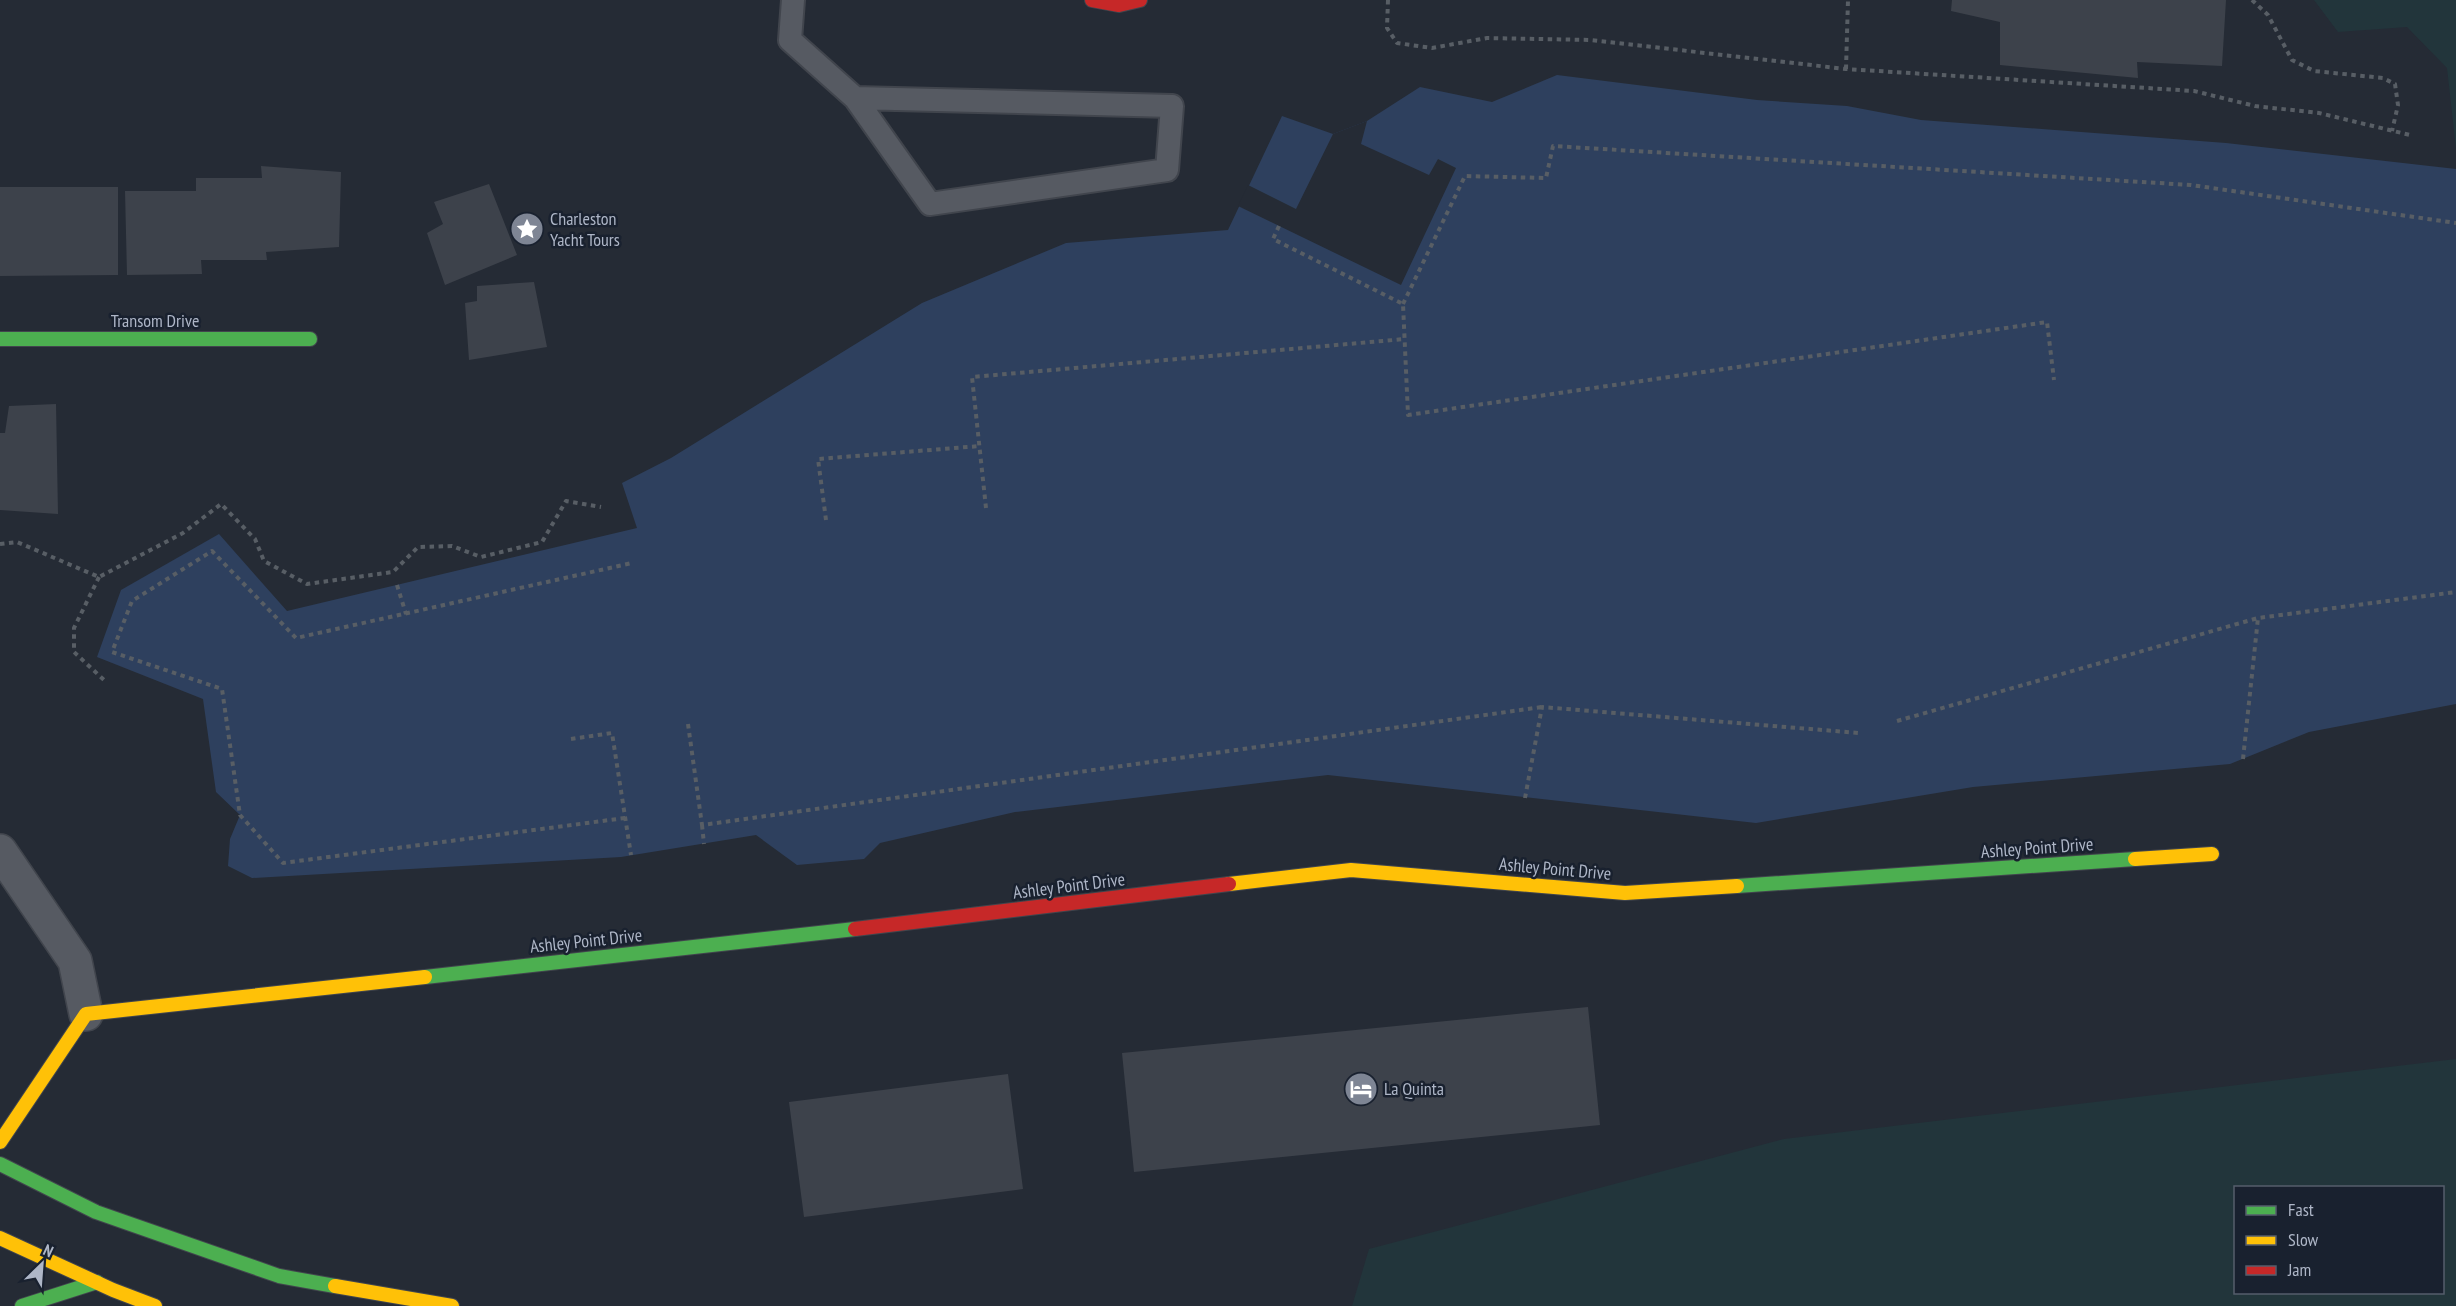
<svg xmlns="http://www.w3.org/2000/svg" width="2456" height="1306" font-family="'PT Sans Narrow',sans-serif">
<rect width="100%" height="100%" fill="#252b35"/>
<path fill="#22353b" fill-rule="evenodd" d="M2314 0H2456V149L2447 68 2407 27 2338 32Z
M2456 1059V1306H1352L1369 1249 1784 1139ZM2236 1188H2442V1292H2236Z"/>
<path fill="#2e405e" d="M1557 75 1757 100 1847 106 1921 120 2226 143 2456 169V704L2309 732 2230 764 1973 787 1756 823 1328 775 1015 812 880 843 864 859 797 865 756 835 621 857 252 878 228 866 230 839 240 815 216 792 203 699 97 657 121 590 219 534 287 611 637 528 622 483 671 458 922 303 1066 243 1228 230 1282 116 1333 134 1367 121 1420 87 1492 102Z"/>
<path fill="#252b35" d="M1367 121 1361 144 1429 175 1438 159 1456 168 1401 285 1238 206 1248 185 1296 209 1333 134Z"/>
<path fill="#3d424b" d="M1952 0H2226L2222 66 2137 62 2138 78 2000 65V22L1951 11Z
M261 166 341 172 339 247 266 252 267 260H201L202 274 127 275 125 191H196V178H262Z
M489 184 517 255 445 285 427 233 443 224 434 202Z
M0 187H118V275L0 276Z
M534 282 547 347 469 360 465 303 477 301V286Z
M56 404 58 514 0 510V433H5L9 406Z
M1588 1007 1600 1125 1134 1172 1122 1053Z
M1008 1074 1023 1189 804 1217 789 1102Z"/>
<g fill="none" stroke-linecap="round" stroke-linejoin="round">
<defs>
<path id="lane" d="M793 0 790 40 855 98 930 204 1167 170 1172 106 855 98"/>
<path id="street" d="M0 851 75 961 86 1014"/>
<path id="fast" d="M0 339H310
M1737 886 2135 859
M425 977 855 929
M0 1164 96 1212 279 1276 335 1286
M22 1306 97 1282"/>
<path id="slow" d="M2135 859 2212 854
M1229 884 1351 870 1625 893 1737 886
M0 1142 86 1014 425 977
M0 1238 113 1290 155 1306
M335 1286 452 1306"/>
<path id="jam" d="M1092 0 1119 5 1140 0
M855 929 1229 884"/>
</defs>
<use href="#lane" stroke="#41454d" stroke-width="26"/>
<use href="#street" stroke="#41454d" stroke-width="36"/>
<use href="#fast" stroke="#41454d" stroke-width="16"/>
<use href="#slow" stroke="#41454d" stroke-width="16"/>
<use href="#jam" stroke="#41454d" stroke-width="16"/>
<path stroke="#585e65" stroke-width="4" stroke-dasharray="4.5 4.5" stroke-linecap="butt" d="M1388 0 1387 28 1397 43 1432 48 1487 38 1591 40 1846 69 2194 91 2255 106 2319 113 2410 135
M2252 0 2268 15 2292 60 2314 71 2383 78 2395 84 2398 105 2392 131
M1846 69 1848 0
M1279 226 1273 239 1403 304 1408 415 2047 322 2054 380
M1403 304 1465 176 1546 178 1553 146 2191 185 2456 223
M986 508 972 377 1405 339
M826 520 818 459 980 446
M0 544 17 542 99 577 183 533 221 504 255 539 264 561 307 584 393 572 418 547 452 546 481 557 542 542 566 501 601 507
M99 577 74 628V652L104 680
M397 585 406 614
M1897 721 2258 618 2456 592
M688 724 702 825 1542 707
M571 739 612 733 631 855
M2243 759 2258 618
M1525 798 1542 707 1859 733
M625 818 283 863 240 815 222 689 112 652 132 601 212 551 296 638 632 563
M702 825 704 844"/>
<use href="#lane" stroke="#565a62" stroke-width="22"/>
<use href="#street" stroke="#565a62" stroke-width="33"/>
<use href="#fast" stroke="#4caf50" stroke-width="14"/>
<use href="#slow" stroke="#ffc107" stroke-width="14"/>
<use href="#jam" stroke="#c62828" stroke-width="14"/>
</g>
<defs>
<symbol id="sight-disc" viewBox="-11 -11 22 22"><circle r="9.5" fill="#7e8594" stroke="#19212f"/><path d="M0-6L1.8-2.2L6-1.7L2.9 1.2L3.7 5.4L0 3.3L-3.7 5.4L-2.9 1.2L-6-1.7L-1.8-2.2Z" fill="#fff"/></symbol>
<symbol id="hotel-disc" viewBox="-11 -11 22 22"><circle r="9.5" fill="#7e8594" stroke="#19212f"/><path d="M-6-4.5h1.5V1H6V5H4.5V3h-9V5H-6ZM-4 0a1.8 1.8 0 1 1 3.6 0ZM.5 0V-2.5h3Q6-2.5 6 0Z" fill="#fff"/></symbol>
</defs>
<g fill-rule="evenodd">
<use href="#sight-disc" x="508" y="210" width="38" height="38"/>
<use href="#hotel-disc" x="1342" y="1070" width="38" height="38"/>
</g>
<g text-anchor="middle" stroke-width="5" stroke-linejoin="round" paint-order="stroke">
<g font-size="18" fill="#aeb6c7" stroke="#19212f" text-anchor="start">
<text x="550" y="225">Charleston<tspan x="550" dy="21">Yacht Tours</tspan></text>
<text x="1384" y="1095">La Quinta</text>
</g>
<g font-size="18" fill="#aeb6c7" stroke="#19212f">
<text x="155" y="327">Transom Drive</text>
<text transform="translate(2037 848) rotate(-4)" y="6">Ashley Point Drive</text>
<text transform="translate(1555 869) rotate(5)" y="6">Ashley Point Drive</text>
<text transform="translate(1069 886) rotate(-7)" y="6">Ashley Point Drive</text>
<text transform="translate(586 941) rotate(-6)" y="6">Ashley Point Drive</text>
</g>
</g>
<rect x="2234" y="1186" width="210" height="108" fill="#19212f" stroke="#555d6c" stroke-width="1.5"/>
<rect x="2246" y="1206" width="30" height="9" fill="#4caf50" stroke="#555d6c" stroke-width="1.5"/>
<text x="2288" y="1216" font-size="18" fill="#aeb6c7">Fast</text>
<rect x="2246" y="1236" width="30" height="9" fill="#ffc107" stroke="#555d6c" stroke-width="1.5"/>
<text x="2288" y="1246" font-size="18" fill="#aeb6c7">Slow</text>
<rect x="2246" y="1266" width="30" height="9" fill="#c62828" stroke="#555d6c" stroke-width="1.5"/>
<text x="2288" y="1276" font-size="18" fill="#aeb6c7">Jam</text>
<g transform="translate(42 1264) rotate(25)" stroke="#19212f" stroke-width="4.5" paint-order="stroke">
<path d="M0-4.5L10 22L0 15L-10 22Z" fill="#aeb6c7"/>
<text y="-9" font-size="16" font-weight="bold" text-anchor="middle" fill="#aeb6c7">N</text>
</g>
</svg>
